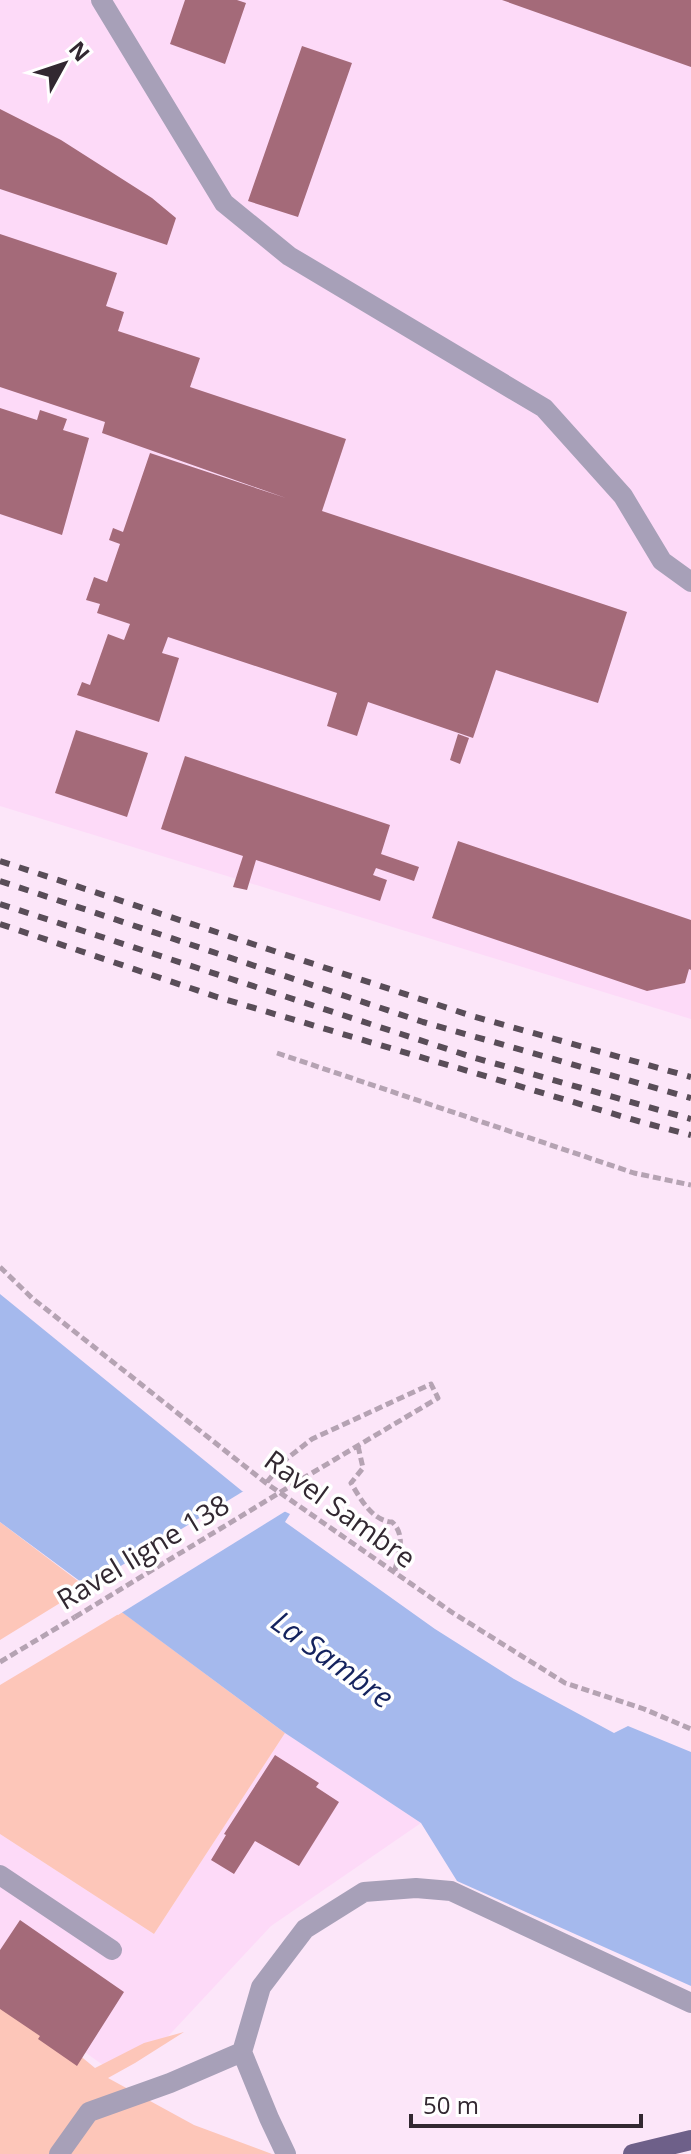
<svg xmlns="http://www.w3.org/2000/svg" width="691" height="2154" font-family="'Open Sans',sans-serif">
<rect width="100%" height="100%" fill="#fce6f9"/>
<path fill="#fddaf8" d="M0 0H691V1019L0 806Z
M285 1733 421 1823 271 1926 160 2045 103 2065 0 1992V1834L154 1934Z"/>
<path fill="#fdc6b9" d="M0 1522 86 1587 0 1640Z
M122 1612 285 1733 154 1934 0 1834V1685Z
M0 1990 95 2068 144 2043 184 2032 135 2063 108 2078 194 2125 272 2154H0Z"/>
<path fill="#a5b9ed" d="M0 1294 242 1491 290 1514 285 1522 435 1629 514 1679 614 1733 628 1726 691 1752V1986L457 1881 421 1823 285 1733 0 1522Z"/>
<path fill="#fce6f9" d="M247 1489 289 1509 118 1615 83 1589Z"/>
<path fill="#a46a79" d="M185 0H237L246 3 225 64 170 44Z
M502 0H691V67Z
M302 46 352 63 298 217 248 201Z
M0 109 61 140 152 198 176 218 167 245 0 189Z
M0 234 117 273 106 306 124 312 118 331 200 358 190 387 346 439 322 511 627 612 598 703 496 670 473 738 368 702 357 736 327 726 337 693 168 637 162 653 179 658 159 722 77 695 82 682 90 685 108 634 124 640 130 624 97 613 100 604 86 600 94 577 107 582 120 544 109 540 113 528 123 532 150 453 286 498 102 433 105 422 0 387Z
M0 408 37 420 40 410 67 419 63 430 89 438 62 535 0 514Z
M76 730 148 753 127 817 55 793Z
M458 734 469 738 460 764 450 760Z
M185 756 390 825 381 854 419 867 414 881 376 868 373 875 387 880 380 901 256 860 247 890 233 887 243 856 161 829Z
M458 841 691 920V970L689 969 685 983 647 991 432 918Z
M275 1755 319 1783 316 1787 339 1802 299 1866 255 1841 234 1874 211 1860 226 1835 224 1834Z
M20 1920 124 1992 77 2066 38 2039 40 2036 0 2009V1950Z"/>
<g fill="none" stroke-linecap="round" stroke-linejoin="round">
<path stroke="#b5a3b3" stroke-width="5" stroke-dasharray="8 4" stroke-linecap="butt" d="M277 1053 634 1173 691 1185
M0 1267 32 1298 266 1483 453 1613 565 1683 644 1709 691 1729
M358 1446 363 1468 351 1483C360 1498 372 1521 392 1522 407 1536 398 1556 394 1574
M267 1482 285 1460 312 1439 431 1384 438 1398 307 1476
M0 1662 75 1617"/>
<path stroke="#a7a0b8" stroke-width="20" d="M101 0 224 203 289 256 544 408 623 496 662 561 691 582
M0 1875 112 1950
M242 2052 269 2118 286 2154
M59 2154 89 2112 170 2083 242 2052 261 1987 305 1929 364 1892 416 1888 451 1891 691 2003"/>
<path stroke="#6e6089" stroke-width="20" d="M633 2154 691 2140"/>
<path stroke="#594d58" stroke-width="6" stroke-dasharray="10 10" stroke-linecap="butt" d="M0 861 472 1016 691 1077
M0 881 423 1022 691 1098
M0 904 472 1057 691 1119
M0 924 217 997 641 1122 691 1135"/>
<path stroke="#b5a3b3" stroke-width="5" stroke-dasharray="8 4" stroke-linecap="butt" d="M75 1617 307 1476"/>
</g>
<g text-anchor="middle" stroke-width="7" stroke-linejoin="round" paint-order="stroke">
<g font-size="28" fill="#322831" stroke="#fff">
<text transform="translate(340 1509) rotate(36)" y="10">Ravel Sambre</text>
<text transform="translate(143 1552) rotate(-31)" y="10">Ravel ligne 138</text>
</g>
<g font-size="30" font-style="italic" fill="#14235e" stroke="#fff">
<text transform="translate(332 1660) rotate(36)" y="10">La Sambre</text>
</g>
</g>
<g transform="translate(64 64) rotate(50)" stroke="#ffffff" stroke-width="6" paint-order="stroke">
<path d="M0-6L14 30L0 20L-14 30Z" fill="#322831"/>
<text y="-12" font-size="22" font-weight="bold" text-anchor="middle" fill="#322831">N</text>
</g>
<path d="M411 2114v12h230v-12" fill="none" stroke="#322831" stroke-width="4"/>
<text x="423" y="2114" font-size="24" fill="#322831" stroke="#ffffff" stroke-width="6" paint-order="stroke">50 m</text>
</svg>
